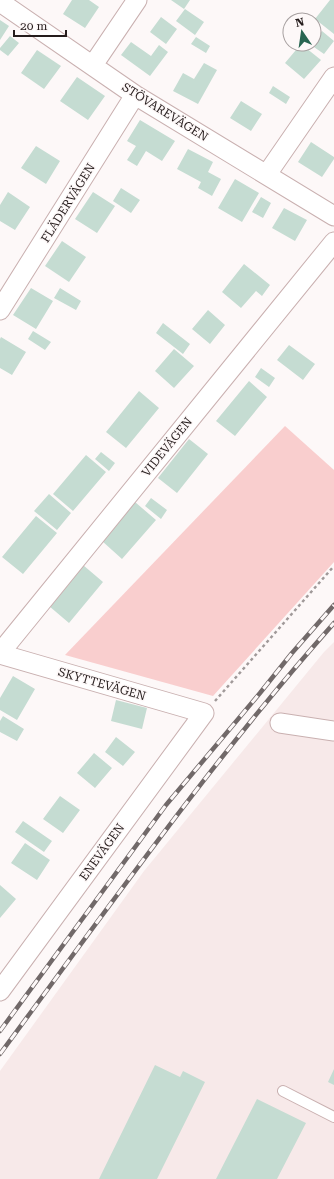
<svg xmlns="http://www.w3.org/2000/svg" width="334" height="1179" font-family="'Roboto Serif',serif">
<rect width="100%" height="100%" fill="#fdf8f8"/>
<path fill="#f7e9e9" d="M334 642V1179H0V1071L144 871 324 652Z"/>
<path fill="#f9cece" d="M285 426 334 470V562L213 696 65 655Z"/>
<path fill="#c5dcd2" d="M72 0H89L99 7 85 28 63 14Z
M171 0H190L184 9Z
M330 0H334V34L315 19Z
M185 9 204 22 195 35 176 21Z
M161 17 177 29 166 44 150 32Z
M0 20 9 26 0 40Z
M322 31 334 41 324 54 311 45 314 44V41Z
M10 36 19 43 8 56 0 50V48Z
M196 37 210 46 206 53 191 44Z
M131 42 151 56 159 45 168 52 150 76 121 55Z
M301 44 321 60 304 79 285 63Z
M37 50 61 66 44 89 21 73Z
M204 63 217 70 198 104 173 91 183 73 194 79Z
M77 77 105 96 88 120 60 101Z
M273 86 290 97 286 104 269 93Z
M241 101 262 114 251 131 230 118Z
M140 120 175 141 162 161 146 151 137 166 127 160 136 146 127 141Z
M311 142 334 157V159L322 177 298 162Z
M36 146 60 161 46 184 21 168Z
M188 149 213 162 208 172 221 179 212 196 198 188 201 182 177 169Z
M235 179 259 193 242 222 218 208Z
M121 188 140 200 131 213 113 201Z
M8 192 30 207 15 230 0 221V205Z
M93 192 115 206 97 233 75 219Z
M261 197 271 203 263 218 252 212Z
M284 208 307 220 295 241 272 228Z
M62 241 86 257 69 282 45 266Z
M244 264 270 285 262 296 256 291 241 308 222 292Z
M31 288 53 301 36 329 13 315Z
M60 288 81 301 76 310 54 298Z
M208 310 225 325 210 344 192 329Z
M163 323 190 344 183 354 156 333Z
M33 331 51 342 45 350 28 339Z
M1 337 26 352 12 375 0 368V339Z
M289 345 315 364 303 380 277 360Z
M174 349 194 366 174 388 155 371Z
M261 368 275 378 269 387 255 377Z
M249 381 267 397 235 436 216 421Z
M139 391 159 408 126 448 106 432Z
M189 439 208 454 177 493 158 478Z
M101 452 115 463 109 471 95 459Z
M86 455 106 472 73 511 53 494Z
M49 494 71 513 57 530 34 511Z
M151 498 167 510 161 519 145 506Z
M135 502 156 520 122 559 102 541Z
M36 516 57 533 23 574 2 557Z
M83 565 103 582 69 623 49 606Z
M13 676 35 689 17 720 0 710V698Z
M116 700 147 708 142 729 111 721Z
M3 716 24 729 17 741 0 732V721Z
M116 737 135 752 123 766 105 752Z
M94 753 112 768 95 788 77 773Z
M60 796 80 810 63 833 43 819Z
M23 821 52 841 44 852 15 832Z
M25 843 50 860 37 880 11 863Z
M0 885 16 899 0 918Z
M155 1065 180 1077 183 1071 205 1082 157 1179H99Z
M334 1069V1085L328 1082Z
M257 1099 306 1123 277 1179H216Z"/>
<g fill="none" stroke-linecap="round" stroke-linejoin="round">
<defs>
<path id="service" d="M283 1091 334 1117"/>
<path id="minor" d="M0 2 135 95 334 216
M93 65 137 0
M267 174 334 77
M0 310 135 95
M0 653 334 242
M0 654 204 713 0 991
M280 723 334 731"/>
</defs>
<use href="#service" stroke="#c9b0b0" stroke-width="12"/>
<use href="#minor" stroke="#c9b0b0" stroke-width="21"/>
<path stroke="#a09999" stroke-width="2.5" stroke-dasharray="3 3" stroke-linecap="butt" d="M215 701 334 566"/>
<use href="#service" stroke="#fff" stroke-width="10"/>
<use href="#minor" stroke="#fff" stroke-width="19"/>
<defs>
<path id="rail" d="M0 1031 166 805 260 693 292 653 334 605
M0 1054C108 908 213 759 334 623"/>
</defs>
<use href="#rail" stroke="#716969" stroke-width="4.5"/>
<use href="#rail" stroke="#fdf8f8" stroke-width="3" stroke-dasharray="9" stroke-linecap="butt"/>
</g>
<g text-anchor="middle" stroke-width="3" stroke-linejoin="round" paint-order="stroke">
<g font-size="12" fill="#251c1c" stroke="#fdf8f8">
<text transform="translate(165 112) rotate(32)" y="4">STÖVAREVÄGEN</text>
<text transform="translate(68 203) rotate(-58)" y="4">FLÄDERVÄGEN</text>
<text transform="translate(167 447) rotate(-51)" y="4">VIDEVÄGEN</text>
<text transform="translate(102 684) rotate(16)" y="4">SKYTTEVÄGEN</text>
<text transform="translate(102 852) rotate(-54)" y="4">ENEVÄGEN</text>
</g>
</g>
<g transform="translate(302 32) rotate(347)"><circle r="19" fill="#fdf8f8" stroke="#a7a0a0"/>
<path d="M0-3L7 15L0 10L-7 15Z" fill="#286551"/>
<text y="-6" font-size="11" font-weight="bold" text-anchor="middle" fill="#251c1c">N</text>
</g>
<path d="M14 30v6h52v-6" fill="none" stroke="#251c1c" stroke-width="2"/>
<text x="20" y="30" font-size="12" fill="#251c1c" stroke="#fdf8f8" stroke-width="3" paint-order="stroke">20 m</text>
</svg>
